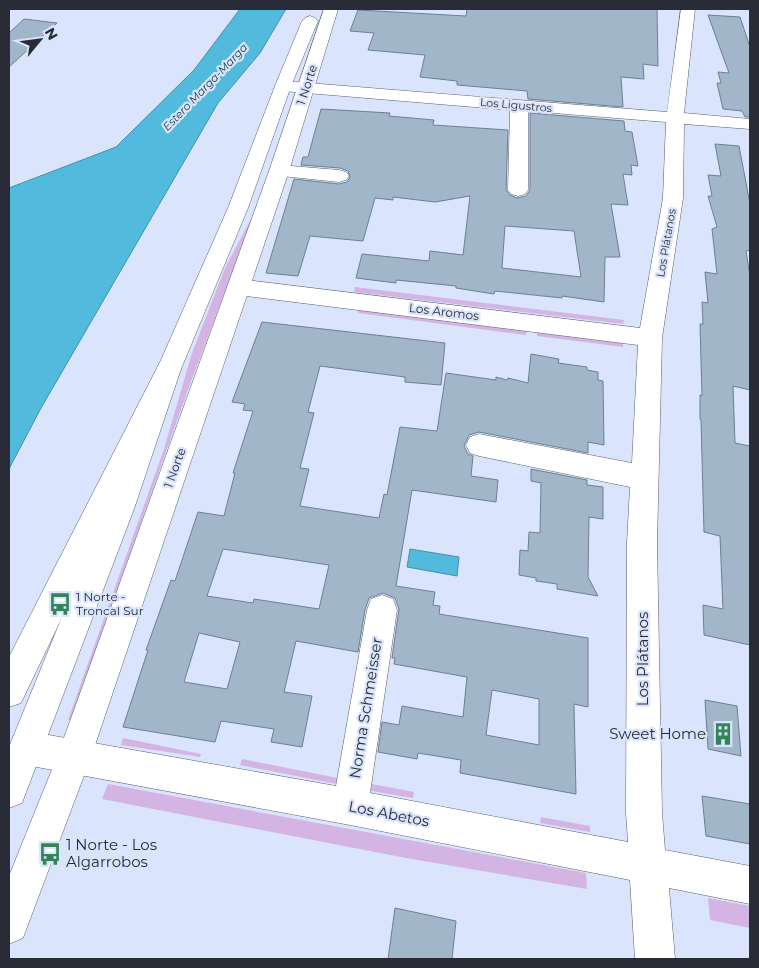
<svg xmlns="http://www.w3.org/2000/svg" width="759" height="968" font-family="Montserrat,sans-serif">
<rect width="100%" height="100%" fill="#dae4fd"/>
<path fill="#d4b4e3" d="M295 102 297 103 190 384 71 720H68L164 449 192 353 225 268 252 217Z
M355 287 624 320 623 324 354 292Z
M360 308 527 329 526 335 358 313Z
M537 330 623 340V347L537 336Z
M123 738 201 754 200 757 121 745Z
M242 759 348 780 347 786 240 765Z
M361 782 414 792 413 798 360 789Z
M108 784 586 873 587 889 406 858 102 799Z
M541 817 590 826V832L540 823Z
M708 898 750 906V928L710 920Z"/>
<path fill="#52badd" stroke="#468fab" d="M240 9H286L260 53 218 103 41 408 9 469V188L116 147 194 70Z
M410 549 459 557 457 576 407 567Z"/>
<path fill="#a1b6c9" stroke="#6c8092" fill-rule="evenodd" d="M467 9H657L658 66 643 64 644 79 621 77 623 107 528 99 527 91 457 85V81L420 77 425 55 368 50 374 33 350 31 358 10 466 16Z
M708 15 740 17 750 47V117H745L742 111 723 109 717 83H721L718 72 729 73Z
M24 19 57 23 9 67V33Z
M321 109 390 113 389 116 434 120 433 125 508 130 506 190 510 195 517 198 526 196 530 190V113L624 121 625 131 632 132 638 166 631 165 632 175 623 174 628 205 611 204 620 257H605L604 302 562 296V298L495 291 494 294 456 288V286L396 280V283L356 278 362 254 429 261 430 251 463 255 470 196 435 202 393 197V200L375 198 363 241 310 236 298 276 266 273 294 179 339 184 347 182 350 177 348 171 340 168 301 165 303 157H308ZM505 226 574 231 581 277 502 268Z
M715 144 739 146 750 204V250L746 251 750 277V390L733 386 735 443 750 446V645L704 635 703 605 723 609 720 536 704 532 701 420 700 419V395L702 396 700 324H703L702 302 708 303 705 272 717 274 712 229 717 227 708 196H712L708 175 721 176Z
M262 322 445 343 441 385 405 382V377L320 366 308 412 314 413 300 468 309 469 300 506 379 518 384 494 387 495 400 427 437 431 446 373 496 380V377L507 380 508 378 528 383 531 354 559 359 558 363 587 367V370L598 372V380L603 381 604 445 588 442V453L479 432 469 435 464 446 468 454 473 456 471 476 498 480 496 502 412 490 396 586 435 592 433 605 440 606 439 614 588 638V707L574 704 576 794 460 773 461 760 418 753 417 759 378 752 382 722 399 725 402 706 463 717 467 677 394 664 395 658H392L399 609 395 598 383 593 369 598 365 610 358 652 296 641 284 692 312 696 302 747 271 742 274 729 221 721 215 742 123 727 148 650H146L171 580 175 581 198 512 224 516 235 473H233L253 411 243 410 245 404 232 402ZM223 549 329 565 319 609 254 599 253 603 207 596ZM199 633 240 642 227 689 184 682ZM492 690 539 699V745L486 735Z
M531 469 587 480V485L603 487V519L589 517 588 577 598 596 557 589V584L536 581V578L519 575 520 550 528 551 529 532 540 533 541 483 531 481Z
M705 700 737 706 741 756 708 749Z
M702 796 750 804V844L706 836Z
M395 908 456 921 452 959H388Z"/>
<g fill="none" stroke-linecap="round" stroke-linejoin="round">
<defs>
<path id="minor" d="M681 9H695L684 113 750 119V129L684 124 683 198 662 338 657 543 662 813 665 850 750 866V904L669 888 675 959H635L630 880 350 825 26 765 14 760 9 748 14 736 26 731 336 786 367 610 371 599 382 595 393 599 397 610 370 793 628 842 626 813 627 543 630 487 479 456 470 453 466 445 470 437 479 434 632 463 638 345 238 295 230 293 227 287 230 281 238 279 640 328 663 198 666 122 528 111V190L525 194 518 196 511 194 508 190 510 110 283 91 277 90 275 86 277 82 283 81 667 112Z
M279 165 339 170 346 172 349 176 346 180 339 182 272 175 269 171 272 167Z"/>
<path id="major" d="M324 9H338L289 171 91 757 23 938 9 944V876L57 757 269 171Z
M310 16 315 18 318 21 291 86 248 208 181 369 134 509 22 803 9 808V747L106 509 157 369 228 208 275 86 302 21 305 18Z"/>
<path id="highway" d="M169 360 178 362 181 369 21 703 9 707V657L160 362Z"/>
</defs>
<use href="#minor" stroke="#555d73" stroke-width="1"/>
<use href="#major" stroke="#555d73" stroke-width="1"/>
<use href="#highway" stroke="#555d73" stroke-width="1"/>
<use href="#minor" fill="#fff" fill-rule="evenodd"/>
<use href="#major" fill="#fff" fill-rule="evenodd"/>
<use href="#highway" fill="#fff" fill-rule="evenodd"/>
</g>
<defs>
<symbol id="bus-bare" viewBox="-9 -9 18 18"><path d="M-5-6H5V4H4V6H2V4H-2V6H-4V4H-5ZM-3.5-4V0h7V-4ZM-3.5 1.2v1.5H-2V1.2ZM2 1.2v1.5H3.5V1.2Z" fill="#338557" stroke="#dae4fd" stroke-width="2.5" paint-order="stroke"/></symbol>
<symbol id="building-bare" viewBox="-9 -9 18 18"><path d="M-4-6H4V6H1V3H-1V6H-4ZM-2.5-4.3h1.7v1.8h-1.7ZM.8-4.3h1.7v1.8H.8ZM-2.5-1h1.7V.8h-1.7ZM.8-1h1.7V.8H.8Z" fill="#338557" stroke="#dae4fd" stroke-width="2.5" paint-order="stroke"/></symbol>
</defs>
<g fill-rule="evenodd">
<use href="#bus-bare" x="44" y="588" width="32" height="32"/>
<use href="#building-bare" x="707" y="718" width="32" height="32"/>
<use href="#bus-bare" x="34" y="838" width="32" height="32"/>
</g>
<g text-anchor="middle" stroke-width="4.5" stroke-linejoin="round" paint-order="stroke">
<g font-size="11" font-style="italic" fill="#0e3d4c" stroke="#dae4fd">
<text transform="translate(205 87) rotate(-46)" y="4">Estero Marga-Marga</text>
</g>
<g font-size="11" fill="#292c36" stroke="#dae4fd">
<text transform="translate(516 105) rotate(5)" y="4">Los Ligustros</text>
<text transform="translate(666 243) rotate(-80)" y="4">Los Plátanos</text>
</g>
<g font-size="12" fill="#292c36" stroke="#dae4fd">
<text transform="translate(307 85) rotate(-72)" y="4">1 Norte</text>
<text transform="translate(444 312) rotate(7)" y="4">Los Aromos</text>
<text transform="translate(175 468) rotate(-70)" y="4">1 Norte</text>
</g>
<g font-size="12" fill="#292c36" stroke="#dae4fd" text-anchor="start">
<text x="76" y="601">1 Norte -<tspan x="76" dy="14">Troncal Sur</tspan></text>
</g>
<g font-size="15" fill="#292c36" stroke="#dae4fd">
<text transform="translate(643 659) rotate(-90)" y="5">Los Plátanos</text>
<text transform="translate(366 708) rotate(-81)" y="5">Norma Schmeisser</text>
<text transform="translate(389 814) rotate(11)" y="5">Los Abetos</text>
</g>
<g font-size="15" fill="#292c36" stroke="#dae4fd" text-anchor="end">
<text x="706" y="739">Sweet Home</text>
<text x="66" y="850" text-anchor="start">1 Norte - Los<tspan x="66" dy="17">Algarrobos</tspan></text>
</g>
</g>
<rect width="759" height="968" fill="none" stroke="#292c36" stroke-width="20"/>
<g transform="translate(40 40) rotate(61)" stroke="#dae4fd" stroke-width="4" paint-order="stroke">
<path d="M0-4L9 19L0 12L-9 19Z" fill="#292c36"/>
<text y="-8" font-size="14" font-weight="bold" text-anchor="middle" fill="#292c36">N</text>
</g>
</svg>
